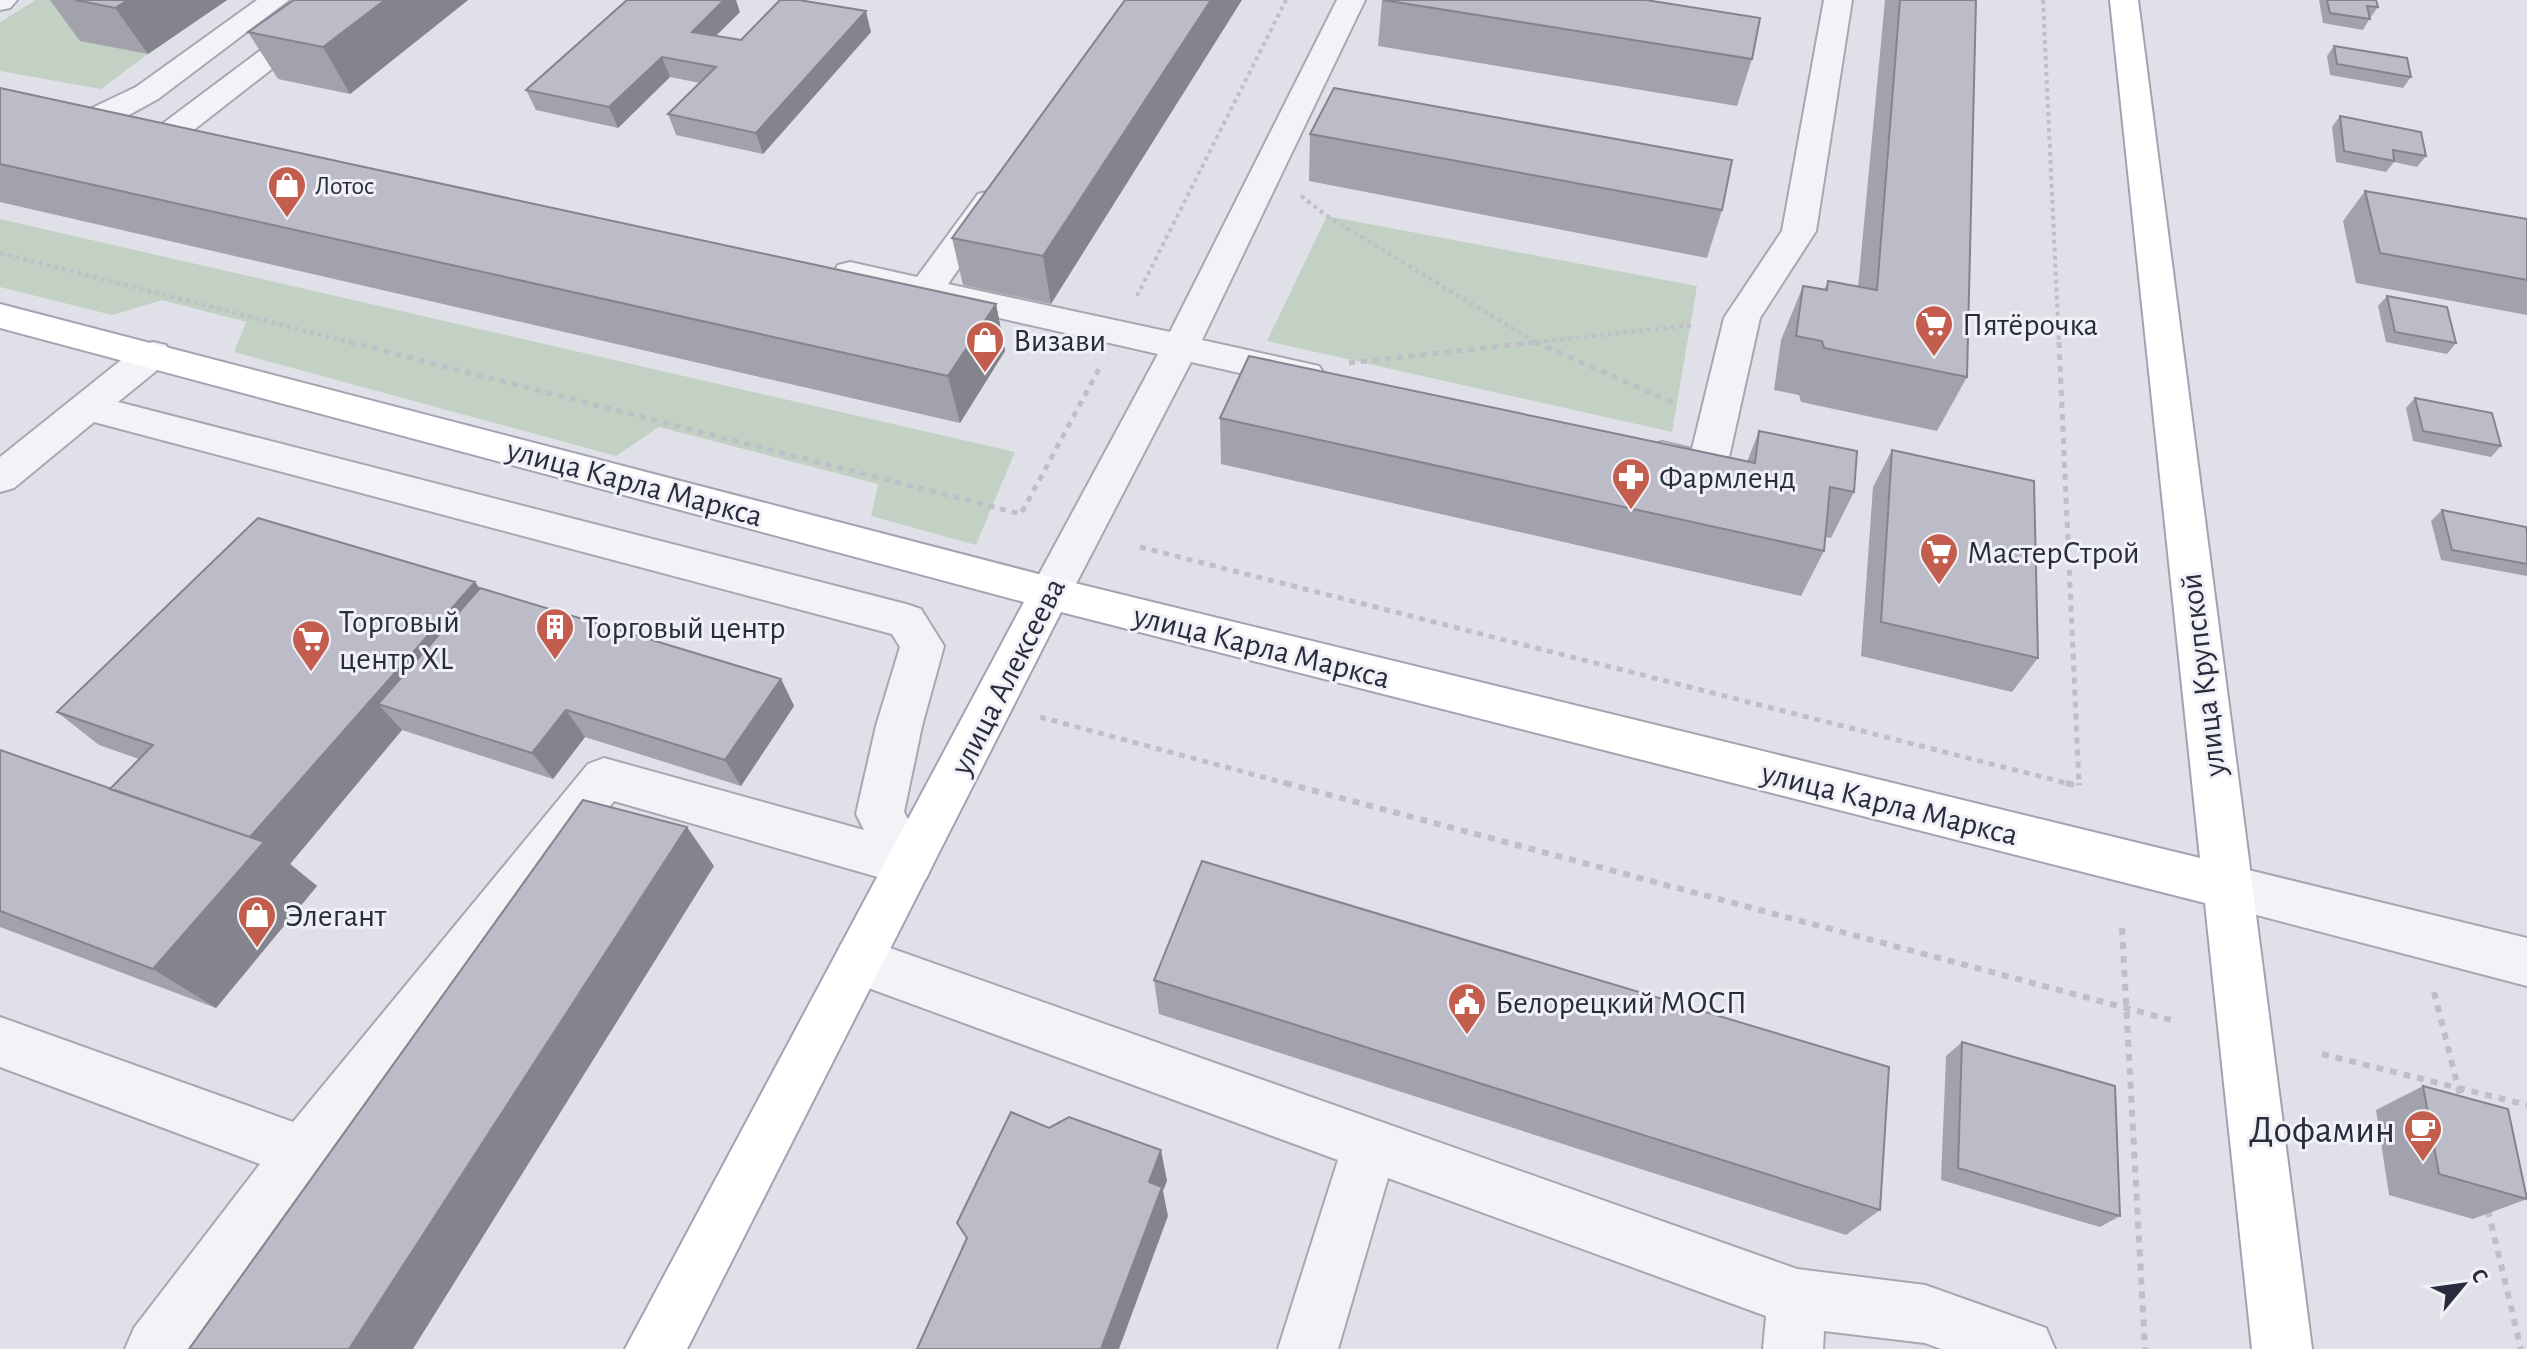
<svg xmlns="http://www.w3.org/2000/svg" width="2527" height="1349" font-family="'Alegreya Sans',sans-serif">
<rect width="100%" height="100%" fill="#e0e1e8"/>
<path fill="#c2d1c3" d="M36 0H142L81 40 148 54 101 89 0 71V22Z
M1327 216 1697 286 1672 432 1267 341Z
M0 219 1015 452 976 545 871 516 878 484 659 427 616 456 234 352 246 322 162 300 112 315 0 287Z"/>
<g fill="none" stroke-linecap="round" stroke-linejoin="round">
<defs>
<path id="minor" d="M0 0H17L10 8 0 10Z
M257 0H289L158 99 71 147H49L44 140 73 117 136 87Z
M328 0H360L172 147H150L145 140 150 133Z
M1337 0H1365L1202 340 1319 366 1325 375 1319 384 1306 388 1191 362 1065 605 1050 609 1035 605 1029 593 1158 354 850 284 838 281 833 273 838 265 850 262 917 277 978 194 990 191 1002 194 1006 201 948 284 1170 332Z
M1824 0H1852L1816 231 1760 318 1727 466 1721 476 1707 480 1648 466 1643 456 1648 446 1662 442 1692 449 1724 318 1782 231Z
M153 342 166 345 171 354 166 363 118 402 906 604 921 609 944 646 922 726 904 812 933 864 926 879 909 886 614 801 323 1173 192 1349H125L134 1328 260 1164 0 1067V1017L293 1122 588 764 604 758 864 830 856 814 876 726 900 647 892 634 94 422 14 488 0 492V457L140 345Z
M2228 865 2527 938V986L2211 903 2204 887 2211 871Z
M859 937 1797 1269 1925 1285 2046 1328 2055 1349H1941L1925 1343 1824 1331 1823 1349H1763L1766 1316 1388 1178 1338 1349H1278L1338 1160 841 978 834 961 841 944Z"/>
<path id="major" d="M2110 0H2138L2312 1349H2252L2205 903 1061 612 687 1349H625L1024 602 0 328V304L1050 577 2200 858Z"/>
</defs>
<use href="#minor" stroke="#a6a7b2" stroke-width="4"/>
<use href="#major" stroke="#a1a3b3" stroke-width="4"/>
<path stroke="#bfbfc7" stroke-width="4" stroke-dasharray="4 4" stroke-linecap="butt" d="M2043 0 2059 344
M1301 196 1327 216 1538 344
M0 253 357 344
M1137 296 1286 0
M1520 344 1693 325"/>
<path stroke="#bfbfc7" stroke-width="5" stroke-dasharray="6 6" stroke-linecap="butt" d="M349 342 1021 514 1099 369
M1535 342 1676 404
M2059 342 2079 785
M1349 363 1538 342
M1140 547 2074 785
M1040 717 1292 785"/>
<path stroke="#bfbfc7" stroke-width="6" stroke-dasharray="7 7" stroke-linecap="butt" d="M1285 783 2171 1020
M2066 783 2079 786V783
M2122 928 2145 1349
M2434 992 2461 1099
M2322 1054 2527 1105
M2488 1210 2521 1349"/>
<use href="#minor" fill="#f3f3f7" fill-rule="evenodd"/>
<use href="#major" fill="#fff" fill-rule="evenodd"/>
</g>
<path fill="#a1a2ac" d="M50 0H227L148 54 80 41Z
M468 0 350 94 278 79 248 32Z
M1125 0 1051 304 963 285 952 238Z
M1382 0 1752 59 1737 106 1378 46Z
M1885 0H1976L1967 377 1937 431 1801 402 1799 395 1774 390 1781 340 1803 286 1824 290 1828 281 1858 287Z
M2319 0H2376L2378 7 2370 18 2363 30 2323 23Z
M740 12 716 36 741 40 871 32 763 154 676 135 668 114 700 83 670 77 618 128 536 110 526 90Z
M2334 46 2411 77 2403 88 2330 75 2327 56Z
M0 88 996 304 1005 351 960 423 0 202Z
M2340 116 2426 156 2417 167 2394 162 2386 172 2336 162 2332 127Z
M1310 134 1722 210 1707 258 1309 181Z
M2365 191 2527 219V315L2356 283 2343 221Z
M2387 296 2456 343 2447 354 2386 342 2378 306Z
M2415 398 2501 446 2491 457 2413 441 2406 408Z
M1220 418 1747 462 1759 431 1854 492 1831 538 1825 537 1824 551 1801 596 1221 464Z
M1892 450 2038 658 2012 692 1861 656 1873 487Z
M2442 510 2527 531V576L2441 560 2431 521Z
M480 588 781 679 794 706 741 786 585 737 553 779 402 730 290 864 317 886 216 1008 0 927V750L110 789 139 759 99 745 57 712Z
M1154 980 1880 1210 1846 1235 1159 1014Z
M1962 1042 2120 1216 2100 1227 1941 1180 1946 1056Z
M2423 1086 2527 1199 2473 1219 2389 1195 2376 1110Z"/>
<path fill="#83848c" d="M128 0H227L148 54 115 8Z
M385 0H468L350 94 323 47Z
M724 0H736L740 12 699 52 692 32Z
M1211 0H1242L1051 304 1043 256Z
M866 11 871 32 763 154 756 133Z
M662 57 670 77 618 128 609 107Z
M996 304 1005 351 960 423 948 376Z
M475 582 500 616 378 704 402 730 290 864 317 886 216 1008 153 969 244 844Z
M781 679 794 706 741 786 725 760Z
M566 710 585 737 553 779 532 753Z
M687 827 714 866 413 1349H349Z
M1161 1150 1167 1181 1163 1191 1168 1216 1119 1349H1101L1149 1182Z"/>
<path fill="#bbbcc8" stroke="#83848c" stroke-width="2" d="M75 0H128L115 8Z
M294 0H385L323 47 248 32Z
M627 0H724L692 32 741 40 780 0H799L866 11 756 133 668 114 716 67 662 57 609 107 526 90Z
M1125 0H1211L1043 256 952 238Z
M1383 0H1646L1760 18 1752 59Z
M1900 0H1976L1967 377 1824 348 1822 341 1796 336 1803 286 1827 290 1828 281 1877 290Z
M2327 0H2376L2378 7 2367 6 2370 19 2330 13Z
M2334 46 2407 58 2411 77 2337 64Z
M0 88 23 93 996 304 948 376 0 164Z
M1334 88 1732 160 1722 210 1310 134Z
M2340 116 2421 132 2426 156 2393 150 2394 161 2344 151Z
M2365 191 2527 219V280L2380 253Z
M2387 296 2447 307 2456 343 2395 332Z
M1249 356 1755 463 1759 431 1857 451 1854 492 1830 487 1824 551 1220 418Z
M2415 398 2492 413 2501 446 2423 431Z
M1892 450 2034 481 2038 658 1881 622Z
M2442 510 2526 527 2527 531V564L2452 550Z
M258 518 475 582 250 837 110 789 153 745 57 712Z
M480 588 781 679 725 760 566 710 532 753 378 704Z
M0 750 264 842 153 969 0 911Z
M583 800 687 827 349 1349H189Z
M1202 861 1889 1067 1880 1210 1154 980Z
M1962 1042 2115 1086 2120 1216 1958 1168Z
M2423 1086 2508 1109 2527 1199 2439 1174Z
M1011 1112 1049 1128 1069 1117 1161 1150 1149 1182 1162 1187 1101 1349H917L967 1238 957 1223Z"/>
<defs>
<symbol id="shop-pin" viewBox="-11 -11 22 30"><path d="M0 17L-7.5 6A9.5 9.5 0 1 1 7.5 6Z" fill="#c35e4f" stroke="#f0f1f6"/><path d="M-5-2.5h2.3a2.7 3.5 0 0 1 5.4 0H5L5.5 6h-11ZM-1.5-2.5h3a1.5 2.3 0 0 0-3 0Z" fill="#fff"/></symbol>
<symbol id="supermarket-pin" viewBox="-11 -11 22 30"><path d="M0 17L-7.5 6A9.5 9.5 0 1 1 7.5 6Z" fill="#c35e4f" stroke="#f0f1f6"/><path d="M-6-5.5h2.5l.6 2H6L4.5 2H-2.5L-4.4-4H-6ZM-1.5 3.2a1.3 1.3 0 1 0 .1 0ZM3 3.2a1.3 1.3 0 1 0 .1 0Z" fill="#fff"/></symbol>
<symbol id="pharmacy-pin" viewBox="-11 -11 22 30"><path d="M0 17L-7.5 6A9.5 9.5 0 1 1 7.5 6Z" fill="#c35e4f" stroke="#f0f1f6"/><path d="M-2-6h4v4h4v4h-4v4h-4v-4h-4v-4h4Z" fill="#fff"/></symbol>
<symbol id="building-pin" viewBox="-11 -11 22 30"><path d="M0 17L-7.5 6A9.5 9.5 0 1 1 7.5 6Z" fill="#c35e4f" stroke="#f0f1f6"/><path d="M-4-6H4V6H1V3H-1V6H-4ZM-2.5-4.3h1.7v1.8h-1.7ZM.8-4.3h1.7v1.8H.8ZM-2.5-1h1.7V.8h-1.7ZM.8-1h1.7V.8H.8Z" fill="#fff"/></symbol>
<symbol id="civic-pin" viewBox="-11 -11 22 30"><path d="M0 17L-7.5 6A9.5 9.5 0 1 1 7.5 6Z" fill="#c35e4f" stroke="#f0f1f6"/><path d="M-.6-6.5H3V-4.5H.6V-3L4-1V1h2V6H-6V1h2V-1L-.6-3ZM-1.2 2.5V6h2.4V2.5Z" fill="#fff"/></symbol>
<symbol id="cafe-pin" viewBox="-11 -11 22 30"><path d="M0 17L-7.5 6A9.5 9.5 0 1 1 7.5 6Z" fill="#c35e4f" stroke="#f0f1f6"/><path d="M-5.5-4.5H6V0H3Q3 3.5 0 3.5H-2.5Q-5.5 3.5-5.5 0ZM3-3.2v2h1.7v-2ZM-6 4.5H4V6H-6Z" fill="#fff"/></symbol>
</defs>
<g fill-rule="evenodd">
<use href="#shop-pin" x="265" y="163" width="44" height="60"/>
<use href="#supermarket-pin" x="1912" y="302" width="44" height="60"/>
<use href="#shop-pin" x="963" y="318" width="44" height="60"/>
<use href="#pharmacy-pin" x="1609" y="455" width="44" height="60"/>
<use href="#supermarket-pin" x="1917" y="530" width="44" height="60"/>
<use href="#building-pin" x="533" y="605" width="44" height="60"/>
<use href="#supermarket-pin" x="289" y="617" width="44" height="60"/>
<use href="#shop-pin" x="235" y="893" width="44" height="60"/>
<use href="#civic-pin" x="1445" y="980" width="44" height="60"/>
<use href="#cafe-pin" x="2401" y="1107" width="44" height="60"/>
</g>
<g text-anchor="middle" stroke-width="6" stroke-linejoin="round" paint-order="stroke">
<g font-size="26" fill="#2a2c3e" stroke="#f0f1f6" text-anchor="start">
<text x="315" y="194">Лотос</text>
</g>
<g font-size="32" fill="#2a2c3e" stroke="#f0f1f6" text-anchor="start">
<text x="1962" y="335">Пятёрочка</text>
<text x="1013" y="351">Визави</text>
<text x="1659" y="488">Фармленд</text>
<text x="1967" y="563">МастерСтрой</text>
<text x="339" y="632">Торговый<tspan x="339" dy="37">центр XL</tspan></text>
<text x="583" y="638">Торговый центр</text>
<text x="285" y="926">Элегант</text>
<text x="1495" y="1013">Белорецкий МОСП</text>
</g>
<g font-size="32" fill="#2a2c3e" stroke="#f0f1f6">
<text transform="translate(635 482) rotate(15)" y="11">улица Карла Маркса</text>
<text transform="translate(1262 646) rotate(14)" y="11">улица Карла Маркса</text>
<text transform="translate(2202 675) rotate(-97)" y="11">улица Крупской</text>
<text transform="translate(1007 676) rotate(-63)" y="11">улица Алексеева</text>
<text transform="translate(1890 803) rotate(14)" y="11">улица Карла Маркса</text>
</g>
<g font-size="38" fill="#2a2c3e" stroke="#f0f1f6" text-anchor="end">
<text x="2395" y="1142">Дофамин</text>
</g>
</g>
<g transform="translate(2463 1285) rotate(61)" stroke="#f0f1f6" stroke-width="6" paint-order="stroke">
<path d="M0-6L14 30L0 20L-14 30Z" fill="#2a2c3e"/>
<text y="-12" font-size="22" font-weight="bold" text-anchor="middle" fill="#2a2c3e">С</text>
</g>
</svg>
